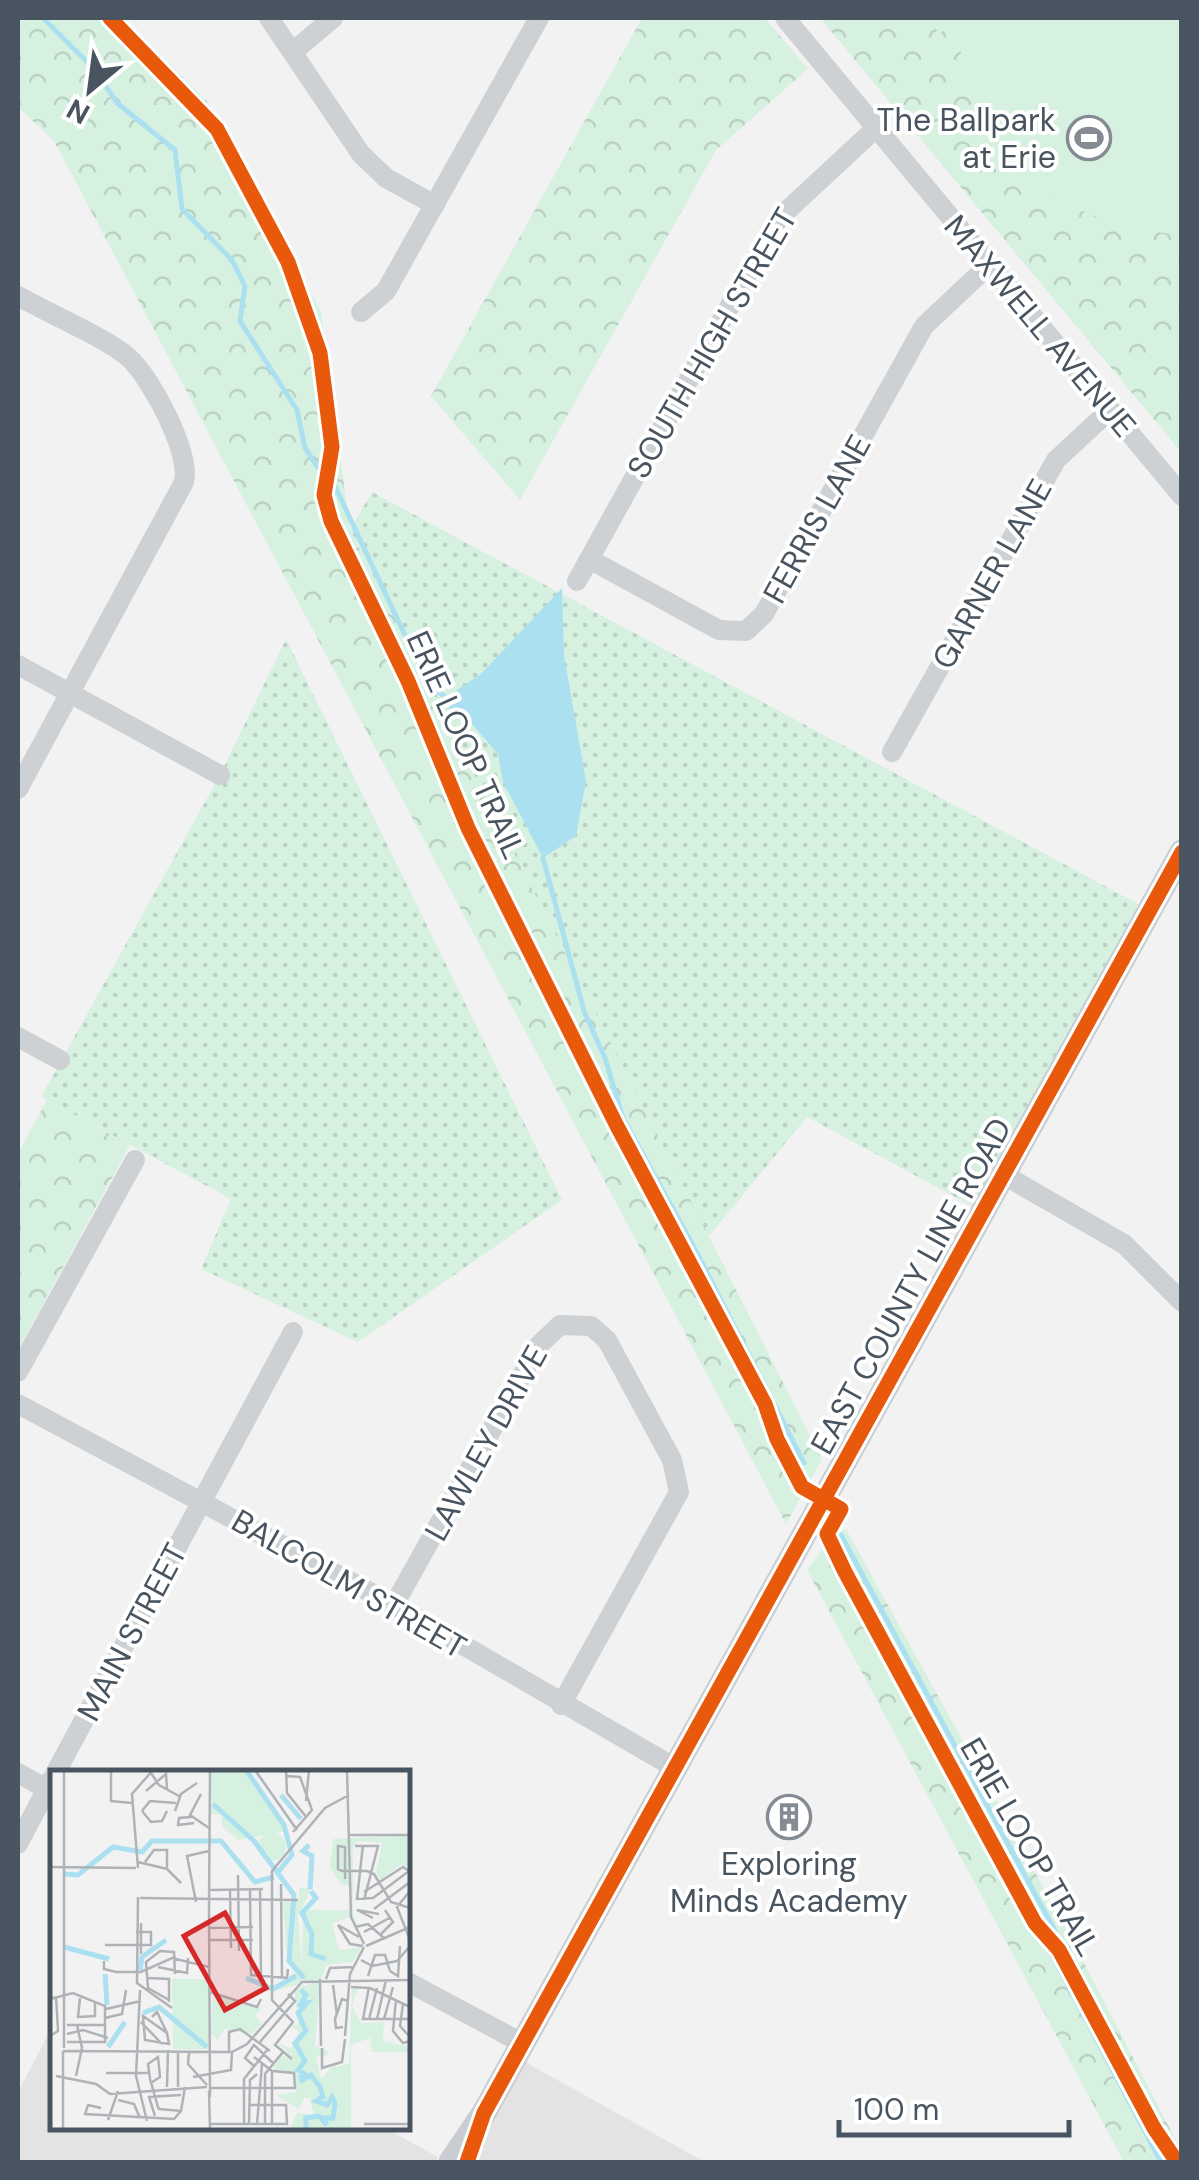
<svg xmlns="http://www.w3.org/2000/svg" width="1199" height="2180" font-family="'DM Sans',sans-serif">
<defs>
<pattern id="grass-dots" width="8" height="8" patternUnits="userSpaceOnUse" patternTransform="scale(2.5)"><rect width="8" height="8" fill="#d7f1e1"/><path d="M2 2h.1M6 6h.1" fill="none" stroke="#bad1c3" stroke-width="1.8" stroke-linecap="round"/></pattern>
<pattern id="forest-crowns" width="20" height="18" patternUnits="userSpaceOnUse" patternTransform="scale(2.5)"><rect width="20" height="18" fill="#d7f1e1"/><path d="M2 6a3 3 0 1 1 6 0M12 15a3 3 0 1 1 6 0" fill="none" stroke="#bad1c3"/></pattern>
</defs>
<rect width="100%" height="100%" fill="#f3f2f2"/>
<path fill="#e4e3e4" d="M52 2027V2128H385L438 2157 435 2162H18V2092Z
M525 2062 705 2162H471Z"/>
<path fill="url(#grass-dots)" d="M372 492 1142 906 981 1211 807 1117 705 1241 350 530Z
M286 639 562 1200 358 1342 201 1269 231 1199 41 1097 220 775Z"/>
<path fill="url(#forest-crowns)" d="M18 18H123L206 100 321 312 350 530 822 1459 786 1524 54 141 18 107Z
M642 18H765L808 69 716 150 520 500 431 396Z
M820 18H1181V452Z
M47 1100 130 1145 18 1350V1153Z
M846 1529 1067 1930 1181 2150V2162H1124L807 1570 833 1535Z"/>
<path fill="#d7f1e1" d="M932 18H1181V234C1084 231 997 175 965 79 960 63 961 43 959 26L938 33Z"/>
<path fill="#abe0f0" d="M562 588 564 655 586 781 576 836 543 858 503 782 498 754 472 724 449 710 451 694 481 674Z"/>
<g fill="none" stroke-linecap="round" stroke-linejoin="round">
<path stroke="#abe0f0" stroke-width="5" d="M43 18 96 71 117 103 175 150 182 209 232 260 245 286 240 321 297 410 305 448 319 469
M332 480 411 648 433 688 451 701
M543 858 584 1011 605 1058 623 1118 696 1251 804 1463
M841 1535 1055 1931 1054 1939
M1050 1951 1161 2162"/>
<path stroke="#ced1d3" stroke-width="20" d="M269 18 361 154 386 178 435 205
M785 18 1182 496
M295 50 333 18
M18 296C46 312 106 338 128 357 151 377 191 453 184 482L18 789
M361 312 386 291 539 18
M589 559 719 630 746 631 764 614 924 326 989 265
M577 581 778 219 876 128
M18 665 220 775
M892 752 1056 460 1110 410
M18 1037 60 1060
M1004 1175 1124 1244 1182 1302
M18 1372 135 1160
M18 1404 394 1605 677 1769
M394 1605 539 1345 560 1325 591 1326 607 1340 672 1460 679 1492 561 1705
M56 1772 293 1332
M18 1773 52 1792
M18 1844 52 1779
M408 1982 522 2043"/>
<path stroke="#c9cdd1" stroke-width="25" d="M451 2162 484 2113 1182 852"/>
<defs>
<path id="cycleway" d="M110 18 217 129 288 262 320 353 332 447 324 495 331 521 408 681 468 828 617 1126 765 1404 777 1439 802 1487 841 1509 827 1534 845 1572 1035 1923 1059 1950 1154 2128 1177 2162
M467 2162 484 2113 1182 852"/>
</defs>
<use href="#cycleway" stroke="#fff" stroke-width="21"/>
<use href="#cycleway" stroke="#e8590c" stroke-width="15"/>
</g>
<defs>
<symbol id="stadium-ring" viewBox="-11 -11 22 22"><circle r="9.5" fill="#fff" stroke="#848b92" stroke-width="1.5"/><path d="M0-5a6.5 5 0 1 0 0 10a6.5 5 0 1 0 0-10ZM-3.5-1.8h7v3.6h-7Z" fill="#848b92"/></symbol>
<symbol id="building-ring" viewBox="-11 -11 22 22"><circle r="9.5" fill="#fff" stroke="#848b92" stroke-width="1.5"/><path d="M-4-6H4V6H1V3H-1V6H-4ZM-2.5-4.3h1.7v1.8h-1.7ZM.8-4.3h1.7v1.8H.8ZM-2.5-1h1.7V.8h-1.7ZM.8-1h1.7V.8H.8Z" fill="#848b92"/></symbol>
</defs>
<g fill-rule="evenodd">
<use href="#stadium-ring" x="1064" y="113" width="50" height="50"/>
<use href="#building-ring" x="764" y="1792" width="50" height="50"/>
</g>
<g text-anchor="middle" stroke-width="8" stroke-linejoin="round" paint-order="stroke">
<g font-size="32" fill="#48545f" stroke="#fff" text-anchor="end">
<text x="1056" y="131">The Ballpark<tspan x="1056" dy="37">at Erie</tspan></text>
<text x="789" y="1875" text-anchor="middle">Exploring<tspan x="789" dy="37">Minds Academy</tspan></text>
</g>
<g font-size="32" fill="#48545f" stroke="#fff">
<text transform="translate(1040 326) rotate(50)" y="11">MAXWELL AVENUE</text>
<text transform="translate(712 343) rotate(-60)" y="11">SOUTH HIGH STREET</text>
<text transform="translate(817 519) rotate(-61)" y="11">FERRIS LANE</text>
<text transform="translate(992 574) rotate(-61)" y="11">GARNER LANE</text>
<text transform="translate(466 745) rotate(66)" y="11">ERIE LOOP TRAIL</text>
<text transform="translate(911 1286) rotate(-61)" y="11">EAST COUNTY LINE ROAD</text>
<text transform="translate(486 1443) rotate(-61)" y="11">LAWLEY DRIVE</text>
<text transform="translate(349 1584) rotate(30)" y="11">BALCOLM STREET</text>
<text transform="translate(132 1632) rotate(-62)" y="11">MAIN STREET</text>
<text transform="translate(1030 1847) rotate(60)" y="11">ERIE LOOP TRAIL</text>
</g>
</g>
<g transform="translate(50 1770)">
<rect width="360" height="360" fill="#f3f2f2"/>
<path d="M161 0 200 3 236 61 188 70 172 56V45L161 44ZM122 209H159L158 279H123Z" fill="#d7f1e1"/>
<path d="M208 77a14 14 0 1 1 28 0a14 14 0 1 1-28 0ZM360 65V96L350 95 331 110 326 103 332 73 307 71 303 77V143L311 168 299 147 282 154 289 180 312 177 303 192 276 195 272 208 223 221 245 202 237 190 233 132 249 131V118H261L248 147 252 193 253 140H300L301 116 291 114 280 98 283 69ZM270 211 265 276 279 281 276 287 266 285 271 309 282 297 299 294 302 218H308L302 236 311 253 334 252 333 271 360 277V282H322L320 268 301 275V360H239L247 343 263 345 261 329 254 328 249 339 226 325 246 322 245 303 222 301 231 285 245 290 228 272 241 279 249 262 241 256 248 254 244 219ZM162 223 211 238 205 246 212 253 202 264 174 259 168 270 161 263Z" fill="#d7f1e1"/>
<path fill="none" stroke="#abe0f0" stroke-width="5" d="M196 0 234 55 242 85 228 102M231 25 251 49M163 34 204 71 244 125 239 191 254 208M259 75 253 81 262 86 260 119M14 104 28 105 63 77 92 82 102 71H171L205 112 224 107M261 121 266 128 252 143 262 164 261 184 276 189M14 177 59 189M90 200 92 187 116 170M55 204 57 235M196 208 223 219 246 206M251 220 256 225 251 234 257 233 248 243 256 261 245 273 255 291 248 300 256 305 251 307 252 310 261 305 270 317 273 327 266 331 277 335 282 327 285 333 283 348H273L277 355 269 346 256 348V360M93 243 109 237 157 277M58 277 75 252"/>
<path fill="none" stroke="#afb3b7" stroke-width="2.5" d="M14 0V278M61 0V31L82 33M99 0 109 15 129 26M205 0 247 60M236 0 237 23 257 48M297 0 301 147 314 174M236 6 250 7 262 40 243 62M96 21 116 4 117 19M151 24 140 45 159 58M256 31 259 0M92 41 100 31 126 33M92 41 101 52 112 51 117 41M125 41 131 24 147 13M141 47 129 48 128 55 144 53M300 65H360M313 75 307 129 323 128 359 101M305 76H328L314 130M88 92 117 99 131 113M95 92 104 80H117V99M0 97 86 98M88 98 82 24 103 0M188 105 189 181M295 109V77L288 76V99L292 101H317L324 104 341 132 360 138M231 114 232 208M180 119 181 178M200 119 201 205 237 208 238 199M210 119 211 208M159 120 213 119M360 121 347 137 360 170M314 122 353 97 359 101M88 127 87 213 122 238M90 128 248 130M146 132 137 86 159 81M159 136 160 327M159 137 160 0M324 139 360 112M323 148 307 140 329 144M305 157 318 154 335 169M159 158 203 157M314 162 341 147M330 165 343 152 335 140M309 167 288 155 300 174 313 176M159 170H203M55 175H101V162H86M316 176 360 157M91 184V153M311 190 322 196 347 191 360 176M54 191V199L66 202H91L122 188 159 197M108 197 137 203 138 188M340 201 348 206 350 176M318 206 325 185H335L340 201M98 208 119 209V232M270 209 271 276M276 209 280 198 303 197M283 215 287 245M301 217 320 218 360 237M319 217 313 249H358M90 220 86 306 97 351M160 222 207 237 211 229M30 228 28 247 45 246V232M0 229 23 223 55 236V272H17M119 230 98 218 96 192 110 181 124 182 125 204M346 230 343 261 353 273 360 271M353 234 350 256 360 267M56 239 91 231M93 246 117 263 119 274 95 270ZM102 247 107 242 117 263M55 248 72 244 76 220M319 249 327 218M327 249 336 210M334 249 343 217M91 252 112 274M17 255H55M293 257 286 258 285 249 292 229 298 231M17 264 33 260 58 268M0 266 8 261 6 226M295 266 300 204 314 177M210 272 245 231 238 224M272 278V298L292 292 295 269M13 281V360M13 281 182 282 197 274 252 212 360 210M128 281V317M179 281V262L190 259 220 281M139 282 138 294 157 315M242 289 225 275 243 252 222 230V101L275 38 299 25M204 296 195 288 204 275 223 293M56 303H100M6 306 46 314 60 324 157 317M26 306 32 278 27 255M143 307 181 300 182 282M101 313 110 307 108 287 98 294 100 309 108 337 109 339 131 341 135 317M117 317 118 280M160 318H245L244 303 222 301 204 287M159 321 160 360M68 330 84 334 90 348M51 338 38 335 35 344 124 349 131 341M105 346 99 327 131 325M58 350 68 321M160 354H237L236 335H200M194 354V309L218 279M199 354 200 310 207 304M207 354 212 294M215 354V304L233 282M222 354V301M314 354H360"/>
<path fill="#d62828" fill-opacity="0.15" stroke="#d62828" stroke-width="5" d="M175 143 216 218 175 240 134 166Z"/>
<rect width="360" height="360" fill="none" stroke="#48545f" stroke-width="5"/>
</g>
<rect width="1199" height="2180" fill="none" stroke="#48545f" stroke-width="40"/>
<g transform="translate(90 90) rotate(209)" stroke="#ffffff" stroke-width="8" paint-order="stroke">
<path d="M0-8L18 38L0 25L-18 38Z" fill="#48545f"/>
<text y="-15" font-size="28" font-weight="bold" text-anchor="middle" fill="#48545f">N</text>
</g>
<path d="M839 2120v15h230v-15" fill="none" stroke="#48545f" stroke-width="5"/>
<text x="854" y="2120" font-size="30" fill="#48545f" stroke="#ffffff" stroke-width="8" paint-order="stroke">100 m</text>
</svg>
